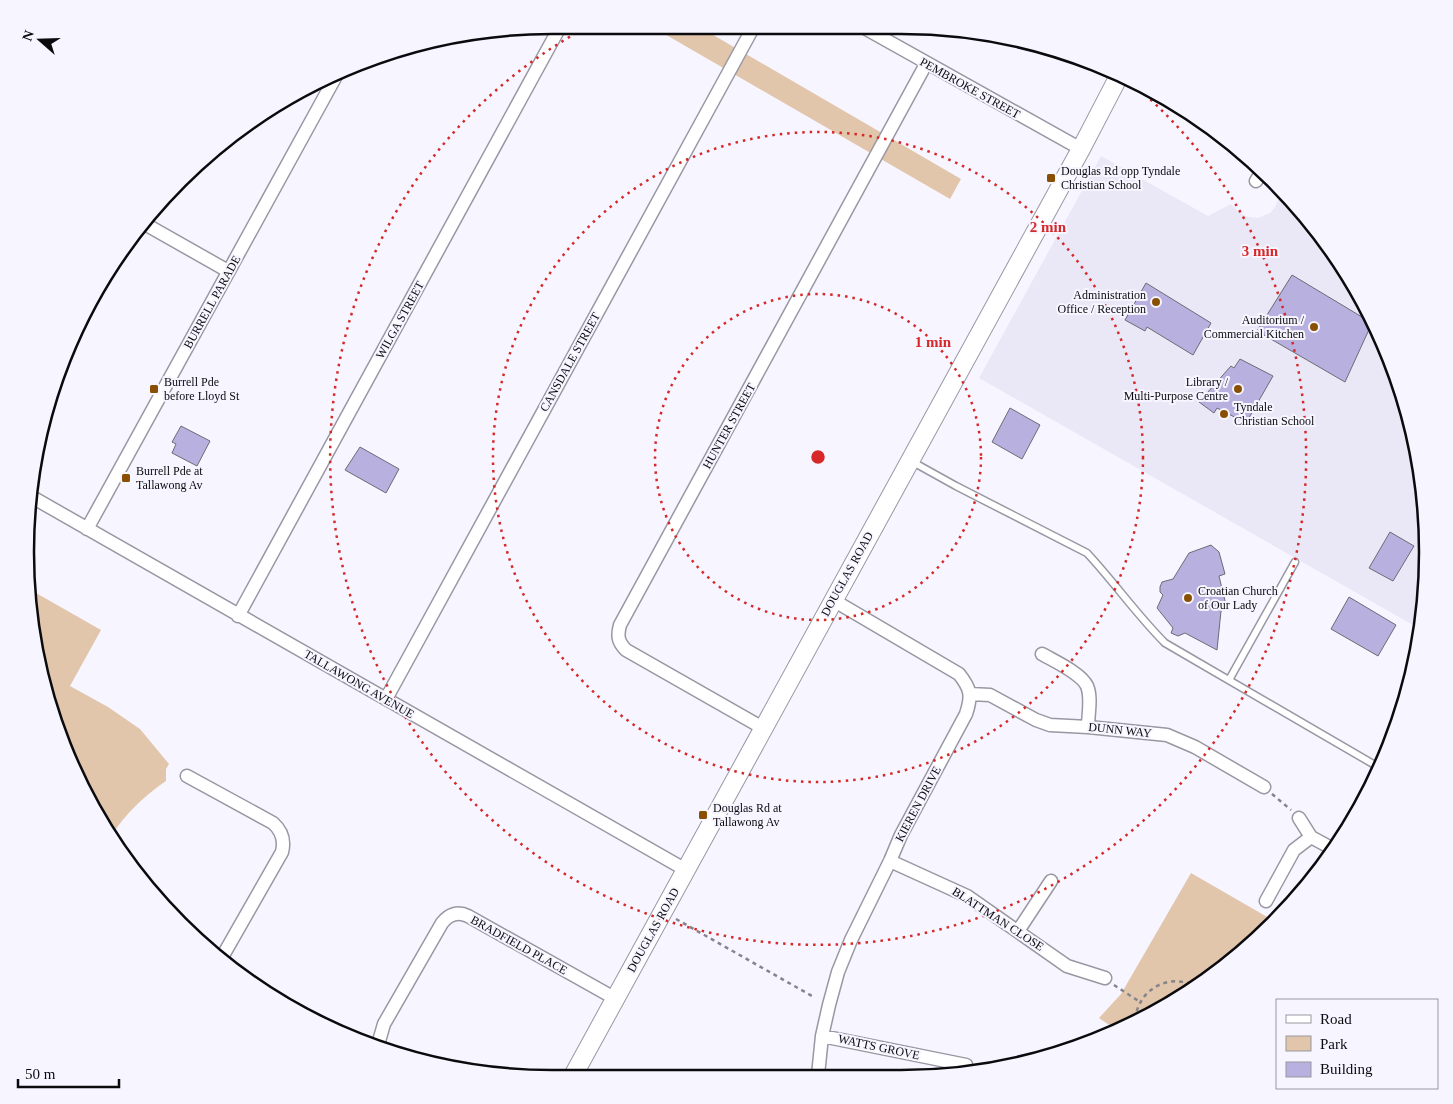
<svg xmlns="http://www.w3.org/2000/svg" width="1453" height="1104" font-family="Georgia,serif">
<rect width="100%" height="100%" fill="#f7f5ff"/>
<path fill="#eae8f7" d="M1101 156 1208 216 1231 204 1240 213 1248 217 1258 218 1270 213 1275 207 1279 197V186L1339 259 1388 351 1418 449 1428 552 1420 629 979 378Z"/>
<path fill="#e2c6ac" d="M649 25H696L961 179 950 199Z
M29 589 101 630 70 686 108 707 140 729 169 764 166 769V781C144 796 124 815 110 838L53 721 35 655Z
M1191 873 1276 922 1194 990 1115 1029 1099 1018 1121 994Z"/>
<path fill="#b8b0de" stroke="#6c6b75" d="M1292 275 1372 323 1345 382 1257 331Z
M1146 283 1211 323 1193 355 1147 327 1145 331 1125 320Z
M1240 359 1273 376 1246 423 1217 408 1214 413 1199 402 1231 366 1234 368Z
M1010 408 1040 425 1022 459 992 442Z
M181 426 210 441 197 466 172 453 176 444 172 442Z
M360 447 399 469 386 493 345 470Z
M1390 532 1414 546 1393 581 1369 568Z
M1211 545 1219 552 1225 574 1219 576 1227 609 1221 611 1217 650 1185 633 1178 636 1171 633 1173 628 1157 608 1163 595 1160 592V587L1162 582 1173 579 1189 553Z
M1349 597 1396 625 1378 656 1331 629Z"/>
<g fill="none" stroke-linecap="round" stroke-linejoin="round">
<defs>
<path id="lane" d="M911 461 956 486 1087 553C1114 582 1137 615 1165 643L1380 768
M1229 680 1295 562"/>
<path id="street" d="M861 26 1081 149
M1256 181 1263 170
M145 224 228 271
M32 497 686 870
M87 529 336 76
M238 616 561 25
M1042 654C1054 661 1081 673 1087 686 1092 698 1088 714 1088 727
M970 694 990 695 1036 720 1050 725 1088 727 1167 735 1195 747 1264 787
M386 699 754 26
M763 728 626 650C618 642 617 636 620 625L926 64
M187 776 273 823C282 831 285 840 282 852L221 959
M1299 818 1311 837 1335 850
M890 861 967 896 1067 966 1105 978
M1266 901 1294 850 1311 837
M1018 931 1051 881
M822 1036 966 1065V1075
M377 1048 384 1024 442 923C449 914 458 911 468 916L616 999
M818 1075 822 1036 829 1005 838 972 851 940 890 861 901 835 966 714C972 696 971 689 959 674L833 600"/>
<path id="secondary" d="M574 1074 1081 149 1120 74"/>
</defs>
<use href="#lane" stroke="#9997a2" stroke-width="9"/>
<use href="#street" stroke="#9997a2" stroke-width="15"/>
<use href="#secondary" stroke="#9997a2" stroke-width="20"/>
<path stroke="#85848b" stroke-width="2.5" stroke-dasharray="4 4" stroke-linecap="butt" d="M1272 794 1291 810
M676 919 812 996
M1114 985 1140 1002
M1135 1019C1139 988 1170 972 1198 987"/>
<use href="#lane" stroke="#fff" stroke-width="6"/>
<use href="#street" stroke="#fff" stroke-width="12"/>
<use href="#secondary" stroke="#fff" stroke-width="18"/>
</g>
<g fill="none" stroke="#d62828" stroke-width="2.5" stroke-dasharray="2.5 5">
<circle cx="818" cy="457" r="163"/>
<circle cx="818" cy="457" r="325"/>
<path d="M1122 75A488 488 0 1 1 589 26"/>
</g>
<g fill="#895004" stroke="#f7f5ff" stroke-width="2">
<rect x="1046" y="173" width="10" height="10" rx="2.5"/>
<circle cx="1156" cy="302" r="5"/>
<circle cx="1314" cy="327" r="5"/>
<rect x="149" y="384" width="10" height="10" rx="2.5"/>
<circle cx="1238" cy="389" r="5"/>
<circle cx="1224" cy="414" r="5"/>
<rect x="121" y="473" width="10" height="10" rx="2.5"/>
<circle cx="1188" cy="598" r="5"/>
<rect x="698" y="810" width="10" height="10" rx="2.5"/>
</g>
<g text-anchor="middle" stroke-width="4" stroke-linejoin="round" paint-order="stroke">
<g font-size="12" fill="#0b0b0e" stroke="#f7f5ff">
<text transform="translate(970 88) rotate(29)" y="4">PEMBROKE STREET</text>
<text transform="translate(212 302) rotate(-61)" y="4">BURRELL PARADE</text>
<text transform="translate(400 320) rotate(-61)" y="4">WILGA STREET</text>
<text transform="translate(570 362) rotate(-61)" y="4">CANSDALE STREET</text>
<text transform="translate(729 426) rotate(-61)" y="4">HUNTER STREET</text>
<text transform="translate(847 574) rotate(-61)" y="4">DOUGLAS ROAD</text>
<text transform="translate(359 684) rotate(30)" y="4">TALLAWONG AVENUE</text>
<text transform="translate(1120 730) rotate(6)" y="4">DUNN WAY</text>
<text transform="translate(918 804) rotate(-62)" y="4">KIEREN DRIVE</text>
<text transform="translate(998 919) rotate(33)" y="4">BLATTMAN CLOSE</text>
<text transform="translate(653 930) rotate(-61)" y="4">DOUGLAS ROAD</text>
<text transform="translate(519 945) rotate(29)" y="4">BRADFIELD PLACE</text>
<text transform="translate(879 1047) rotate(12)" y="4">WATTS GROVE</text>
</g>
<g font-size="12" fill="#0b0b0e" stroke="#f7f5ff" text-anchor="start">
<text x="1061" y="175">Douglas Rd opp Tyndale<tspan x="1061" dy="14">Christian School</tspan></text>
<text x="1146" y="299" text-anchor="end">Administration<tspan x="1146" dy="14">Office / Reception</tspan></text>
<text x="1304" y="324" text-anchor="end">Auditorium /<tspan x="1304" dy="14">Commercial Kitchen</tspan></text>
<text x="164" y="386">Burrell Pde<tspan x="164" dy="14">before Lloyd St</tspan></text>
<text x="1228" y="386" text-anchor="end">Library /<tspan x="1228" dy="14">Multi-Purpose Centre</tspan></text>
<text x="1234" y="411">Tyndale<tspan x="1234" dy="14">Christian School</tspan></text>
<text x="136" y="475">Burrell Pde at<tspan x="136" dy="14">Tallawong Av</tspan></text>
<text x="1198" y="595">Croatian Church<tspan x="1198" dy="14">of Our Lady</tspan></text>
<text x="713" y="812">Douglas Rd at<tspan x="713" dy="14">Tallawong Av</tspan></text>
</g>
</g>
<path d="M0 0H1453V1104H0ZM552 34H901A518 518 0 0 1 1419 552V552A518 518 0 0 1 901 1070H552A518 518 0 0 1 34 552V552A518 518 0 0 1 552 34Z" fill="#f7f5ff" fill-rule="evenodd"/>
<path fill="none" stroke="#0b0b0e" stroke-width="2.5" d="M552 34H901A518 518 0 0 1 1419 552V552A518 518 0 0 1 901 1070H552A518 518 0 0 1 34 552V552A518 518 0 0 1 552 34Z"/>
<circle cx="818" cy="457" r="8" fill="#d62828" stroke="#f7f5ff" stroke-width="2.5"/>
<g font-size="15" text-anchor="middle" font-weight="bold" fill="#d62828" stroke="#f7f5ff" stroke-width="4" stroke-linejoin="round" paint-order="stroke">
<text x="1048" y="232">2 min</text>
<text x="1260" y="256">3 min</text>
<text x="933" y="347">1 min</text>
</g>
<rect x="1276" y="999" width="162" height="90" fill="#f7f5ff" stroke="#99979f"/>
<rect x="1286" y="1015" width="25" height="8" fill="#ffffff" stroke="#99979f"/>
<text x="1320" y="1024" font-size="15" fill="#0b0b0e">Road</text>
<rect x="1286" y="1036" width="25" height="15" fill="#e2c6ac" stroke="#99979f"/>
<text x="1320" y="1049" font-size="15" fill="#0b0b0e">Park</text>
<rect x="1286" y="1062" width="25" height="15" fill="#b8b0de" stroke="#99979f"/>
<text x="1320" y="1074" font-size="15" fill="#0b0b0e">Building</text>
<g transform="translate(40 40) rotate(290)" stroke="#f7f5ff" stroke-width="4" paint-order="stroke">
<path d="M0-4L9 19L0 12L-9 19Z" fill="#0b0b0e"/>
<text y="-8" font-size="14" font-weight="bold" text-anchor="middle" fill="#0b0b0e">N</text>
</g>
<path d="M18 1079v8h101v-8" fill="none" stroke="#0b0b0e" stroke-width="2.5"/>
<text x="25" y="1079" font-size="15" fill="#0b0b0e" stroke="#f7f5ff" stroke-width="4" paint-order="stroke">50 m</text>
</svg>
